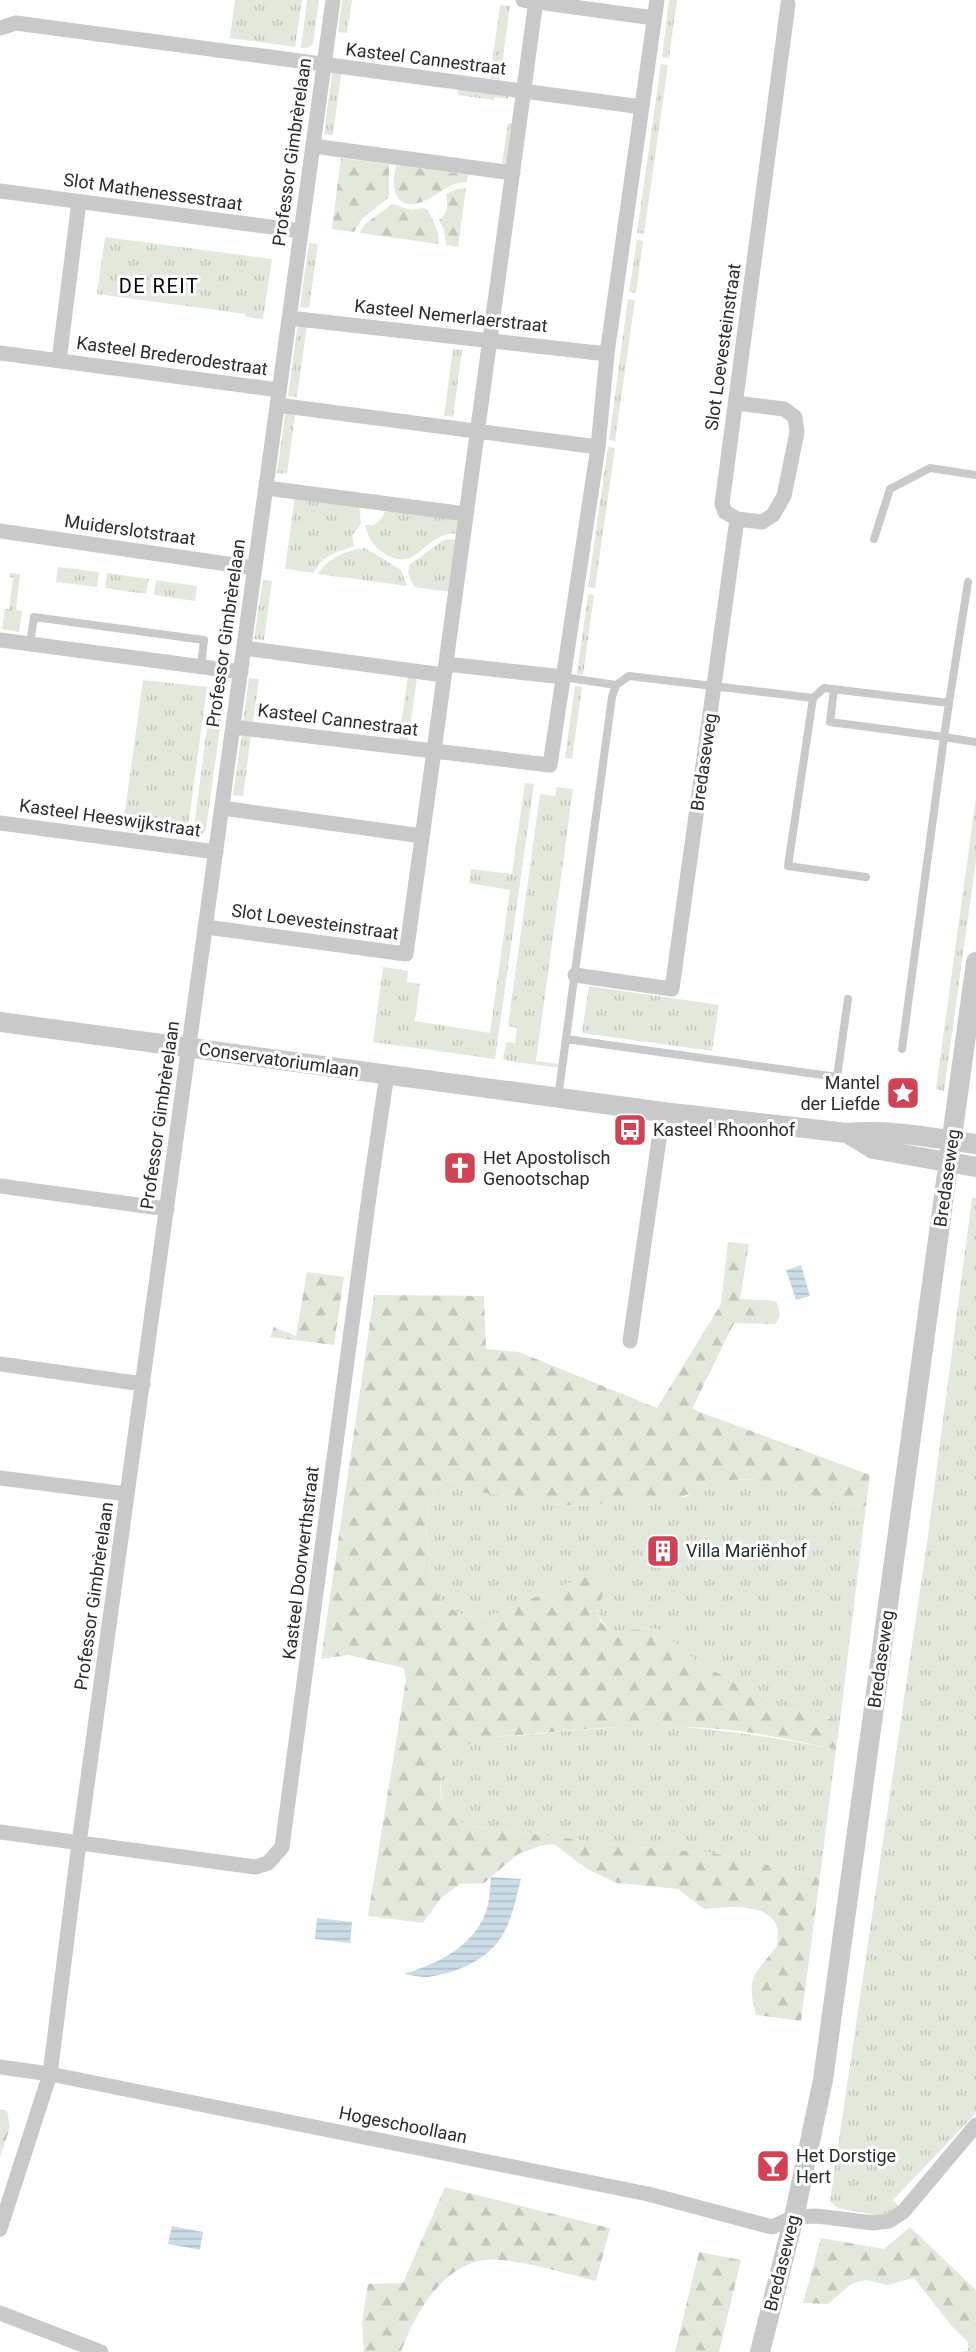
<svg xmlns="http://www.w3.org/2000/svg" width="976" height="2352" font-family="Roboto,sans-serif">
<defs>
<pattern id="grass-tufts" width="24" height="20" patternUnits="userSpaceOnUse" patternTransform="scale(1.5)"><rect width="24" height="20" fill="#e3e8dc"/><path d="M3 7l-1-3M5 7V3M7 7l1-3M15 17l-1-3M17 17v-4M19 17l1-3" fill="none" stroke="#c3c7bd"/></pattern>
<pattern id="forest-firs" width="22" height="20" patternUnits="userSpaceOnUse" patternTransform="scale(1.5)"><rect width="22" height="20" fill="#e3e8dc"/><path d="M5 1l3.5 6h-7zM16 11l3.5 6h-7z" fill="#c3c7bd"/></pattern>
<pattern id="water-rules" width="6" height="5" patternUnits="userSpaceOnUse" patternTransform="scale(1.5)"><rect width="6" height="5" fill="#cadde6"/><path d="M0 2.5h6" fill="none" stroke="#aebec5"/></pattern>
</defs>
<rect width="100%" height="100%" fill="#fff"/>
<path fill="url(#grass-tufts)" d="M235 0H302L295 47 230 38Z
M307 0H319L313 43C310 48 306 48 301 48Z
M342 0H352L347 33 338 32Z
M669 0H677L669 58 662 57Z
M500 5 510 6 500 80 490 78Z
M661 64 668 65 644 234 637 233Z
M332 73 341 74 333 135 324 134Z
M458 89 508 96V99L495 97 494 100 458 95Z
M508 123 513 124 509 165 502 164Z
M105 237 272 259 263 319 245 317 246 314 97 294Z
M637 240 643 241 636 293 629 292Z
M309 243 318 244 309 308 300 307Z
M628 299 635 300 615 441 609 440Z
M298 323 307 324 297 397 288 396Z
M453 349 462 350 453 417 444 416Z
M286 408 296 409 287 474 277 473Z
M608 447 615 448 595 588 588 587Z
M295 496 359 505 361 524 352 535 354 546C338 552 321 555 314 573L285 569Z
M386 509 461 519 459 534C422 530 420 577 382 552 372 545 368 537 365 525H374L382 518Z
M449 539 458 540 450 592 414 587 408 573 409 565 442 541Z
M365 548 401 570 407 586 318 574C327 558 347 550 365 548Z
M58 567 99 572 97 587 56 582Z
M10 573 20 574 16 610 22 611 19 632 2 629 5 609H9L13 578 9 577Z
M107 573 149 579 146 594 105 588Z
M156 580 197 586 195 601 154 595Z
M263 580 272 581 264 640 254 639Z
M588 594 594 595 583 675 577 674Z
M408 675 417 677 408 742 399 740Z
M249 678 259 679 253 723 243 721Z
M143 680 207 687 187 835 123 826Z
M575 686 582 687 572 759 565 758Z
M212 688 221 691 224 699 206 829C203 835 199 836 193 835Z
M242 734 251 735 243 796 233 795Z
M525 783 534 784 495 1059 373 1042 383 967 408 971 407 982 420 984 415 1021 490 1033 510 890 469 883 471 869 512 874Z
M557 787 573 789 536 1061 559 1064 558 1067H553L503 1060 506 1042 515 1043 517 1028 508 1026 540 794 555 796Z
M976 797V860L944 1091 936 1089Z
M589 986 719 1005 712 1051 582 1033Z
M976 1197V2113L893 2200 899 2206 888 2213 879 2216 838 2208 830 2201 927 1543 972 1198Z
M759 1479 794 1486 818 1499 837 1505 866 1506 840 1721 781 1708 696 1661 660 1630 649 1628 612 1632C598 1618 593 1612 604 1594L584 1577 495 1614 475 1619 459 1613 441 1603 431 1581 426 1526 429 1502 435 1489 443 1485 560 1505 594 1506 632 1495 656 1500 685 1497 700 1489 730 1480Z
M657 1725C718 1729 776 1737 836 1749L820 1876 713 1853 625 1846 464 1825C445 1811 441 1808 441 1784 441 1764 459 1747 477 1740 493 1735 512 1736 528 1735 571 1730 614 1727 657 1725Z"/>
<path fill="url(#forest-firs)" d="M341 158 389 164V197L362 219 354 232 332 229Z
M396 165 468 175 467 182C449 181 440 195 424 201 395 213 390 188 396 165Z
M466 188 458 247 446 245 444 230 439 220C448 214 448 204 446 194L457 189Z
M393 204 411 210 423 208 428 210 438 232 439 244 359 233 366 223Z
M728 1242 749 1244 740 1299 776 1301C780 1310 781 1316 775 1324L734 1323 692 1409 870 1475 866 1506 837 1505 818 1499 794 1486 759 1479 730 1480 672 1500H656L632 1495 594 1506 560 1505 443 1486 435 1489 429 1502 426 1526 431 1581 441 1603 459 1613 475 1619 495 1614 584 1577 593 1575 604 1577 607 1584 597 1611 601 1622 612 1632 649 1628 660 1630 696 1661 781 1708 840 1721 836 1749C797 1741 758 1732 719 1729 655 1723 594 1728 531 1734 514 1736 492 1735 476 1741 460 1747 444 1761 441 1780 438 1804 446 1812 464 1825L625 1846 713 1853 820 1876 801 2021 756 2015C746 1975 754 1976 777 1946 777 1941 779 1932 777 1927 768 1901 725 1907 704 1909L678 1889 617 1883 587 1869 554 1844 543 1845 518 1854 484 1883 460 1884 441 1898 423 1923 368 1916 406 1680 404 1668 348 1655 321 1659 374 1295 484 1296 486 1349 519 1352 657 1408 721 1304Z
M307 1272 344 1277 334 1345 270 1337 274 1327 296 1336Z
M0 2109 7 2111 10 2127 0 2158Z
M445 2187 610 2228 596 2281C566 2274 532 2263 501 2260 449 2254 416 2309 401 2352H364L362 2323 368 2284 403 2283Z
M910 2227 976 2290V2352H959L968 2351V2342L950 2324 914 2278 887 2285 866 2280 851 2284 828 2304 803 2303 821 2238 884 2249Z
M699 2252 741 2260 719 2352H675Z"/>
<path fill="url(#water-rules)" d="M801 1265 810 1296 796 1300 786 1270Z
M491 1877 521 1879C516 1898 512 1920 502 1936 487 1961 454 1974 427 1977 419 1977 411 1975 404 1974 439 1963 478 1945 488 1905 490 1896 490 1886 491 1877Z
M317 1918 352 1922 350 1943 315 1939Z
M172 2226 203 2232 200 2250 168 2244Z"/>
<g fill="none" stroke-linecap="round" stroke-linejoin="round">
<path stroke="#c9c9c9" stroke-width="8" d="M874 539 890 489 930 468 976 475
M30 644 34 617 204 640 201 666
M563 677 616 685
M834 689 830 722 944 737 902 1049
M813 698 788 866 866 877
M949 703 968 582
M566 1039 837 1077 848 999
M558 1098 612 697 616 685 629 676 813 698 824 688 949 703 944 737 976 742"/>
<path stroke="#c9c9c9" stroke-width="15" d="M523 0 654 18
M0 28 16 23 642 107
M313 146 513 173
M0 191 301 231
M289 318 607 354
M0 353 279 390
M59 361 79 202
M736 403 784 409 795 417 797 432 784 496 773 515 762 522 737 519
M277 405 598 447
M266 488 466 514
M0 531 255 568
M0 640 241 672
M244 648 444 675
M446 664 563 677
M233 727 434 751 536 0
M222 808 422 836
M0 823 216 852
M206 927 406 954 434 751 550 765 598 447 607 354 657 0
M575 975 672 989 737 519 725 512 722 504 788 4
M0 1186 167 1209
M630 1341 663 1112
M0 1364 143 1384
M0 1478 127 1494
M0 1832 255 1867 268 1863 282 1847 370 1189 387 1074
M0 2067 50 2074 648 2194 772 2227 794 2217 817 2216 873 2223 889 2221 903 2212 976 2125
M0 2229 50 2074 79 1843 333 0
M0 2313 101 2352"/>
<path stroke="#c9c9c9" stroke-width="20" d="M0 1022 663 1112 847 1133C891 1129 933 1138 976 1144
M847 1133 873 1149 976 1167
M760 2352 794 2217 823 2080 976 962"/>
</g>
<defs>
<symbol id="sight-square" viewBox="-11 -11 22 22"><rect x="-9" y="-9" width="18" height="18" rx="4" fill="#cf4355" stroke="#fff"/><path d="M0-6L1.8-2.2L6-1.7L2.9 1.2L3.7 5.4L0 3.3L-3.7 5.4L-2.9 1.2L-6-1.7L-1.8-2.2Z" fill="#fff"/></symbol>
<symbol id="bus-square" viewBox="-11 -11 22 22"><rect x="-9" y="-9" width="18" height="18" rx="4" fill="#cf4355" stroke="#fff"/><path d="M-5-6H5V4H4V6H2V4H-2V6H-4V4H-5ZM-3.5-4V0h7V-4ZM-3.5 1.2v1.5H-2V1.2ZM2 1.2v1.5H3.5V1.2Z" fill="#fff"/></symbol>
<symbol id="church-square" viewBox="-11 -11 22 22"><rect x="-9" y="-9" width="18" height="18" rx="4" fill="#cf4355" stroke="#fff"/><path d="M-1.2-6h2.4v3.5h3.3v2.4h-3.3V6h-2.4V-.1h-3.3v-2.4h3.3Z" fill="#fff"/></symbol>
<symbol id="building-square" viewBox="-11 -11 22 22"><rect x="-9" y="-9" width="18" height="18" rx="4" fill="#cf4355" stroke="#fff"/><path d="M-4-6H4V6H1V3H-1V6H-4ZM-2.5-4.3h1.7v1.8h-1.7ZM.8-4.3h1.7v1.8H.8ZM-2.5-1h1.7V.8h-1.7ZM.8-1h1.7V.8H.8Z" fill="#fff"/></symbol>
<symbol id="bar-square" viewBox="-11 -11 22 22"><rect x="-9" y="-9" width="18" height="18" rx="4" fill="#cf4355" stroke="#fff"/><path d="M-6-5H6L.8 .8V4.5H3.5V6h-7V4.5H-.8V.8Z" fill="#fff"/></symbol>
</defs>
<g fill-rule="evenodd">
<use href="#sight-square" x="884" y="1074" width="38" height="38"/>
<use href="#bus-square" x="611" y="1111" width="38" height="38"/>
<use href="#church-square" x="441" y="1149" width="38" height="38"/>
<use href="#building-square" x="644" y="1532" width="38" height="38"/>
<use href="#bar-square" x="754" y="2147" width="38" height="38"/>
</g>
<g text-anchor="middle" stroke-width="6" stroke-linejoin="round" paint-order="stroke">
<g font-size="18" fill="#2c2c2c" stroke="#fff">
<text transform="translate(426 59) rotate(7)" y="6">Kasteel Cannestraat</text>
<text transform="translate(292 152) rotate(-82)" y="6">Professor Gimbrèrelaan</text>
<text transform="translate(153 192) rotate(8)" y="6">Slot Mathenessestraat</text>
<text transform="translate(451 316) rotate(6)" y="6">Kasteel Nemerlaerstraat</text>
<text transform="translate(723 347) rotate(-82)" y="6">Slot Loevesteinstraat</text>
<text transform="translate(172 356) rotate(8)" y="6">Kasteel Brederodestraat</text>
<text transform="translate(130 530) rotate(8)" y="6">Muiderslotstraat</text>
<text transform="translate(226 633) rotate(-82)" y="6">Professor Gimbrèrelaan</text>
<text transform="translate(338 720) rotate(7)" y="6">Kasteel Cannestraat</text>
<text transform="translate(704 762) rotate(-82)" y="6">Bredaseweg</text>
<text transform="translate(110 818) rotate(8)" y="6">Kasteel Heeswijkstraat</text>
<text transform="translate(315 922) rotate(8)" y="6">Slot Loevesteinstraat</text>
<text transform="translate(279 1060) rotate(8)" y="6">Conservatoriumlaan</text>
<text transform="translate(160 1115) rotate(-82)" y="6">Professor Gimbrèrelaan</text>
<text transform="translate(947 1178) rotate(-82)" y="6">Bredaseweg</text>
<text transform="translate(301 1563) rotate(-83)" y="6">Kasteel Doorwerthstraat</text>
<text transform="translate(94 1596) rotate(-82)" y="6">Professor Gimbrèrelaan</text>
<text transform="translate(881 1659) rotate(-82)" y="6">Bredaseweg</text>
<text transform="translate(403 2125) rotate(11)" y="6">Hogeschoollaan</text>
<text transform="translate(782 2263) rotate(-76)" y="6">Bredaseweg</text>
</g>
<g font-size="18" fill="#2c2c2c" stroke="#fff" text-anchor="start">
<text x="880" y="1089" text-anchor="end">Mantel<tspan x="880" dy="21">der Liefde</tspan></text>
<text x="653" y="1136">Kasteel Rhoonhof</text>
<text x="483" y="1164">Het Apostolisch<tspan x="483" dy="21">Genootschap</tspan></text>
<text x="686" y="1557">Villa Mariënhof</text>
<text x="796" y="2162">Het Dorstige<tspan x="796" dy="21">Hert</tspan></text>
</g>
<g font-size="20" letter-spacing="1.5" fill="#000" stroke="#fff">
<text x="159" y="293">DE REIT</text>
</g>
</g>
</svg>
